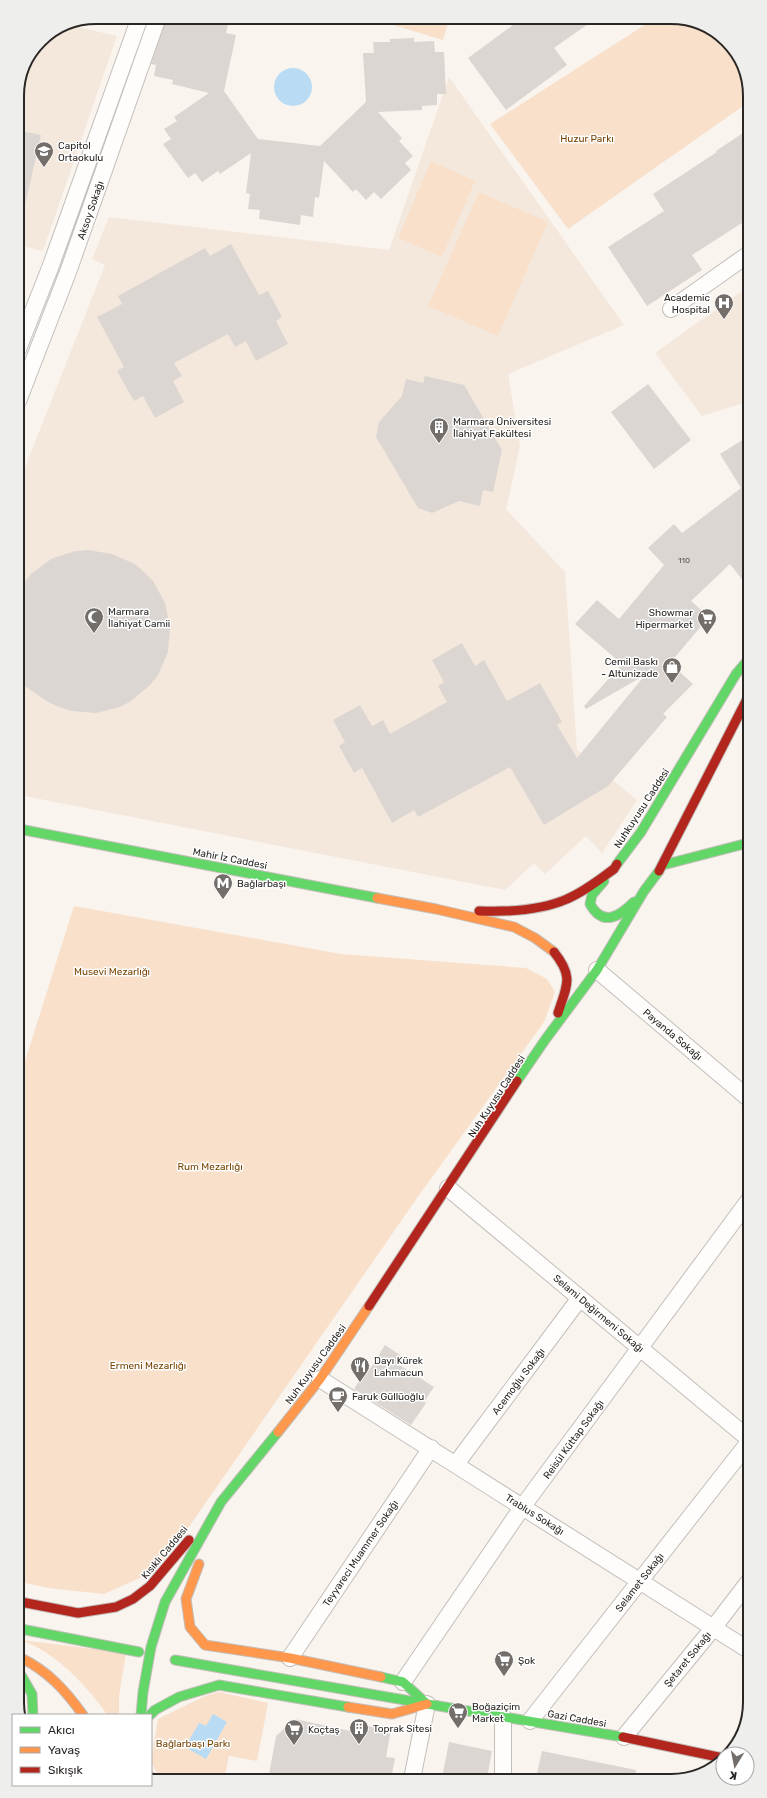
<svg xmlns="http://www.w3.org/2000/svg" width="767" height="1798" font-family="Rubik,sans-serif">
<rect width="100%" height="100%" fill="#faf4ee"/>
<path fill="#f4e8dd" d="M65 24 117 36 43 251 18 245 17 91 23 65 40 40Z
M449 77 624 325 508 374 520 446 506 509 565 572 577 750 637 800 602 853 586 836 545 874 534 863 505 890 19 795 18 485 105 265 92 259 109 217 389 250Z
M746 288 747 402 702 416 655 353Z"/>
<path fill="#f8e0cb" d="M388 17H450L443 40 386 23Z
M657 17H676L719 33 746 70V104L568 229 490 124Z
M431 161 475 181 442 257 398 238Z
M479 192 548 222 498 336 428 306Z
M74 906 341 954 526 968 547 979 555 992 544 1022 417 1198 191 1524 155 1571 104 1594 48 1588 21 1582 20 1077Z
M21 1640 126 1653 119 1696V1715H107C103 1708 97 1701 92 1695 72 1671 50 1651 21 1640Z
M219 1692 268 1703 257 1761 229 1756 224 1780H160L151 1761 158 1719 205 1696Z"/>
<path fill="#b9dcf4" d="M274 87a19 19 0 1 1 38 0a19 19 0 1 1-38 0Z
M213 1714 227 1722 206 1759 185 1747 199 1723 206 1726Z"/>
<path fill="#dbd6d2" d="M167 17H212L211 20 228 24 226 33 236 35 224 91 258 139 320 146 366 102 363 53H374L373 42H390V39L414 38V42L434 41 435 52H444L446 94H437V105L422 106V110L378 112 402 138 399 141 413 156 405 163 411 170 381 199 374 192 366 200 356 189 353 192 324 161 319 198 315 197 313 217 301 215 300 225 259 219 260 210 248 209 250 194 246 193 251 153 220 174 218 171 202 182 195 173 188 178 163 144 171 139 164 129 177 121 174 117 209 93 172 84 173 80 154 76 156 65 151 64Z
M524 17H598L554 48 567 65 506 110 468 58Z
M17 130 41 135 24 210 17 209Z
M746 131 745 221 692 255 702 270 647 306 608 247 664 211 653 194 717 152 716 151Z
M231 244 259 295 268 291 282 317 276 321 288 344 256 361 246 341 235 347 228 334 174 363 182 376 173 381 184 402 155 418 143 396 134 401 117 371 124 367 97 317 122 304 118 296 205 248 210 256Z
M425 376 464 385 502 450 493 492 483 490 480 506 459 501 432 513 418 508 376 437 379 422 402 396 406 379 423 383Z
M648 384 691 440 654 469 611 412Z
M747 437V586L730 564 691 601 709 617 670 663 693 684 663 714 667 717 608 786 544 825 510 767 418 817 414 810 392 823 362 768 354 773 339 746 345 742 333 720 360 705 372 726 383 720 390 734 447 702 438 686 444 682 432 660 462 643 475 666 484 660 507 701 540 683 562 722 557 725 577 758 645 675 586 709 584 706 622 664 575 624 597 600 619 619 664 565 648 548 674 524 682 533 741 488 720 454Z
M88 550 112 554 135 564 144 572 153 581 165 603 170 627 168 652 158 675 150 685 131 701 120 707 96 713 71 711 59 707 48 702 19 682 18 590 31 574 51 559 75 551Z
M385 1345 403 1357 398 1364 434 1387 424 1402 426 1403 411 1425 354 1389 368 1367 370 1369Z
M295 1719 360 1733 362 1725 391 1730 386 1757 395 1758 391 1779 268 1780 276 1736Z
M449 1742 492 1751 487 1778H442Z
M542 1751 636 1770 635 1777 536 1778Z"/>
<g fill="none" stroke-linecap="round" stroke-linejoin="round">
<defs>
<path id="street" d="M671 309 746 256
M18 349 50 268 140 17
M18 401 68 272 158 17
M597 970 748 1098
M448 1188 749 1439
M320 1379 750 1651
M456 1464 580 1298
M290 1658 431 1448
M403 1682 523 1506 749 1200
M503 1717V1778
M530 1721 749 1442
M624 1737 714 1627 750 1580
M412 1779 427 1704"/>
<path id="fast" d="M19 829 377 898
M617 864 641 832 736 674 747 661
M663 865 748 843
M604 881 592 895 590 904C603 927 619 917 634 902
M517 1081 545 1040 597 970 644 891 659 871
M21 1629 139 1652
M175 1660 416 1702
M21 1675 32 1694 33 1715
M381 1677 403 1682 427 1704
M427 1704 623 1737
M141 1715 143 1692 151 1647 165 1602 221 1502 278 1432
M150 1715 155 1710 179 1697 219 1685 348 1707"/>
<path id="slow" d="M377 898 436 909 514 927 535 938 554 952
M278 1432 320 1379 369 1306
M199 1564 186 1599 190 1627 205 1645 290 1658 381 1677
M21 1658C48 1671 66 1691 83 1715
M348 1707 392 1714 427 1704
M151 1777 152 1780"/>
<path id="jam" d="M659 871 747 699
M479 911C506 912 542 910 567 899 584 892 599 880 614 869L617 864
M554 952C574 977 567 985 558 1013
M369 1306 517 1081
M21 1602 78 1613 116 1607 133 1599 150 1586 189 1540
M623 1737 723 1758"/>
</defs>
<use href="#street" stroke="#c3beba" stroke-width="18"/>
<use href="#fast" stroke="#c3beba" stroke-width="11"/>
<use href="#slow" stroke="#c3beba" stroke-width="11"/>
<use href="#jam" stroke="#c3beba" stroke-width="11"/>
<use href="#street" stroke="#fefdfc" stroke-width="16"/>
<use href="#fast" stroke="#63d668" stroke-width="9"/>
<use href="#slow" stroke="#ff974d" stroke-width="9"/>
<use href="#jam" stroke="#b3261e" stroke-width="9"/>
</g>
<defs>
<symbol id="school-pin" viewBox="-11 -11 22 30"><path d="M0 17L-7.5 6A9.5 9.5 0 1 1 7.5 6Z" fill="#736e6a" stroke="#fff"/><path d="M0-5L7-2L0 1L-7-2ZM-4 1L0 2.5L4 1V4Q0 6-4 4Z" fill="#fff"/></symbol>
<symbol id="hospital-pin" viewBox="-11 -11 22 30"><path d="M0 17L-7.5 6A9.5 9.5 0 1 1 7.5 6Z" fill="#736e6a" stroke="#fff"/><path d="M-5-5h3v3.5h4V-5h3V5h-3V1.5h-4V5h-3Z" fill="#fff"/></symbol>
<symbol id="building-pin" viewBox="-11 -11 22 30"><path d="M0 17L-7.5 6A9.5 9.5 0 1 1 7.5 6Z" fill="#736e6a" stroke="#fff"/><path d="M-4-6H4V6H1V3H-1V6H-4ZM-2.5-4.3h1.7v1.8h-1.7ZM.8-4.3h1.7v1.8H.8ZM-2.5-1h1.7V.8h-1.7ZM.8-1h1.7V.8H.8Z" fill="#fff"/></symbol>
<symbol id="mosque-pin" viewBox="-11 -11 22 30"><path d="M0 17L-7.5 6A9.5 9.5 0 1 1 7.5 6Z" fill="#736e6a" stroke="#fff"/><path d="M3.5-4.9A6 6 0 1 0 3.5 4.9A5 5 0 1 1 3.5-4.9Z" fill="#fff"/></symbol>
<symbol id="supermarket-pin" viewBox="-11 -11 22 30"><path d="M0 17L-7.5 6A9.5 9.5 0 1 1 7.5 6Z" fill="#736e6a" stroke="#fff"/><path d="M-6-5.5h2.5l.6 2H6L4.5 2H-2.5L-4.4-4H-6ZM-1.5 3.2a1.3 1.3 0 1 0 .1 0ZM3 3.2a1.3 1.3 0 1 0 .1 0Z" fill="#fff"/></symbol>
<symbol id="shop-pin" viewBox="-11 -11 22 30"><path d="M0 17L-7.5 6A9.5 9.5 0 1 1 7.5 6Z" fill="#736e6a" stroke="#fff"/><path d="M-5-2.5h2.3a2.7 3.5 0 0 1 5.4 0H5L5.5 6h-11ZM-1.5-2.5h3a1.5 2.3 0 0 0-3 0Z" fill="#fff"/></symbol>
<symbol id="metro-pin" viewBox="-11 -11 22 30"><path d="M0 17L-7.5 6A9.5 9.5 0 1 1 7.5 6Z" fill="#736e6a" stroke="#fff"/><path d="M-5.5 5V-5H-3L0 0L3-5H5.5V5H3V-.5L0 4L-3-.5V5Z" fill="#fff"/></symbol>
<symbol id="restaurant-pin" viewBox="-11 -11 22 30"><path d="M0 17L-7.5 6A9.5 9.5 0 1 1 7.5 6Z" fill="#736e6a" stroke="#fff"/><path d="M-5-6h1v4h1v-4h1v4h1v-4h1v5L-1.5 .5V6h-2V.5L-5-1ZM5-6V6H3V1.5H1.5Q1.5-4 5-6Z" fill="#fff"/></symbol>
<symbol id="cafe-pin" viewBox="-11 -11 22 30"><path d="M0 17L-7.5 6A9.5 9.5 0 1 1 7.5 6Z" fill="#736e6a" stroke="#fff"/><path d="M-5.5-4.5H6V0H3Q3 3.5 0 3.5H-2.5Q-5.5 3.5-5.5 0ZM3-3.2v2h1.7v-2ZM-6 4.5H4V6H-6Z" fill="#fff"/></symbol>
</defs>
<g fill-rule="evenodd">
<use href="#school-pin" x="33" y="140" width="22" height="30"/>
<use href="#hospital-pin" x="713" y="292" width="22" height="30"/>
<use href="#building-pin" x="428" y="416" width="22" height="30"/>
<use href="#mosque-pin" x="83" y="606" width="22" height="30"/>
<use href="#supermarket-pin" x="696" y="607" width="22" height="30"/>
<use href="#shop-pin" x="661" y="656" width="22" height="30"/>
<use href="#metro-pin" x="212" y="872" width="22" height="30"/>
<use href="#restaurant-pin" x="349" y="1355" width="22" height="30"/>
<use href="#cafe-pin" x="327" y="1385" width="22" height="30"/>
<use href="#supermarket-pin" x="493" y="1649" width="22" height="30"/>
<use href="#supermarket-pin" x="447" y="1701" width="22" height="30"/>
<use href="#building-pin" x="348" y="1717" width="22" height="30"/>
<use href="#supermarket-pin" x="283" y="1718" width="22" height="30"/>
</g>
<g text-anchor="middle" stroke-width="3" stroke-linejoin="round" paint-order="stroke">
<g font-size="8" fill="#56524f">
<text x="684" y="563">110</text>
</g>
<g font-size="10" fill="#784403" stroke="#fff">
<text x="587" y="142">Huzur Parkı</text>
<text x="112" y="975">Musevi Mezarlığı</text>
<text x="210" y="1170">Rum Mezarlığı</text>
<text x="148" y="1369">Ermeni Mezarlığı</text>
<text x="193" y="1747">Bağlarbaşı Parkı</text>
</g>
<g font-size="10" fill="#2a2623" stroke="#fff" text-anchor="start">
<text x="58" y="149">Capitol<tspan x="58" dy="12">Ortaokulu</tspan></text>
<text x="710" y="301" text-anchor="end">Academic<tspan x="710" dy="12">Hospital</tspan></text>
<text x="453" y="425">Marmara Üniversitesi<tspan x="453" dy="12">İlahiyat Fakültesi</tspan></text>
<text x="108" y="615">Marmara<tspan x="108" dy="12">İlahiyat Camii</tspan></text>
<text x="693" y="616" text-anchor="end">Showmar<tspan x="693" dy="12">Hipermarket</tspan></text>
<text x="658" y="665" text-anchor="end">Cemil Baskı<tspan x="658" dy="12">- Altunizade</tspan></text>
<text x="237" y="887">Bağlarbaşı</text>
<text x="374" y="1364">Dayı Kürek<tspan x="374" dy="12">Lahmacun</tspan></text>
<text x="352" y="1400">Faruk Güllüoğlu</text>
<text x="518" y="1664">Şok</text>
<text x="472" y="1710">Boğaziçim<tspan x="472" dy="12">Market</tspan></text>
<text x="373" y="1732">Toprak Sitesi</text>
<text x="308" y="1733">Koçtaş</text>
</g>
<g font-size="10" fill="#2a2623" stroke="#fff">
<text transform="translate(90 210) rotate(-71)" y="4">Aksoy Sokağı</text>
<text transform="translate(641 808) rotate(-57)" y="4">Nuhkuyusu Caddesi</text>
<text transform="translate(230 858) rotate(11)" y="4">Mahir İz Caddesi</text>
<text transform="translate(673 1034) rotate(40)" y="4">Payanda Sokağı</text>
<text transform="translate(496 1096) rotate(-57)" y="4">Nuh Kuyusu Caddesi</text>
<text transform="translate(599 1313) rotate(40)" y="4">Selami Değirmeni Sokağı</text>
<text transform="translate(315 1364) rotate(-54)" y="4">Nuh Kuyusu Caddesi</text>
<text transform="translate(518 1381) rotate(-53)" y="4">Acemoğlu Sokağı</text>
<text transform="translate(573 1439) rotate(-54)" y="4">Reisül Küttap Sokağı</text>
<text transform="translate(535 1514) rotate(32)" y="4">Trablus Sokağı</text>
<text transform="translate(164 1552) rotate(-50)" y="4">Kısıklı Caddesi</text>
<text transform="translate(360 1553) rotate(-56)" y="4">Teyyareci Muammer Sokağı</text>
<text transform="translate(639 1582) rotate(-52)" y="4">Selamet Sokağı</text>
<text transform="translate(687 1659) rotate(-51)" y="4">Şetaret Sokağı</text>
<text transform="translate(577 1718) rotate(10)" y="4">Gazi Caddesi</text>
</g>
</g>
<path d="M0 0H767V1798H0ZM96 24H671A72 72 0 0 1 743 96V1702A72 72 0 0 1 671 1774H96A72 72 0 0 1 24 1702V96A72 72 0 0 1 96 24Z" fill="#eeeeed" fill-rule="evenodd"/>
<path fill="none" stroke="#2a2623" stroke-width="2" d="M96 24H671A72 72 0 0 1 743 96V1702A72 72 0 0 1 671 1774H96A72 72 0 0 1 24 1702V96A72 72 0 0 1 96 24Z"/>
<rect x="12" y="1714" width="140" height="72" fill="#ffffff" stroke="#aaa8a7"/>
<rect x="20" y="1727" width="20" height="6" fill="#63d668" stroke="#aaa8a7"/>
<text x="48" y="1734" font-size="12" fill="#2a2623">Akıcı</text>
<rect x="20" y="1747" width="20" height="6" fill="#ff974d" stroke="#aaa8a7"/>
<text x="48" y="1754" font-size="12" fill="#2a2623">Yavaş</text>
<rect x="20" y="1767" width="20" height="6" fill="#b3261e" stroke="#aaa8a7"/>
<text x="48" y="1774" font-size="12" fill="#2a2623">Sıkışık</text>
<g transform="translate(735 1766) rotate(190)"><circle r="19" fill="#ffffff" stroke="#aaa8a7"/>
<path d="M0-3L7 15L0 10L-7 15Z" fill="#736e6a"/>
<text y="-6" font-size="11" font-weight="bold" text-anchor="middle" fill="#2a2623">K</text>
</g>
</svg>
